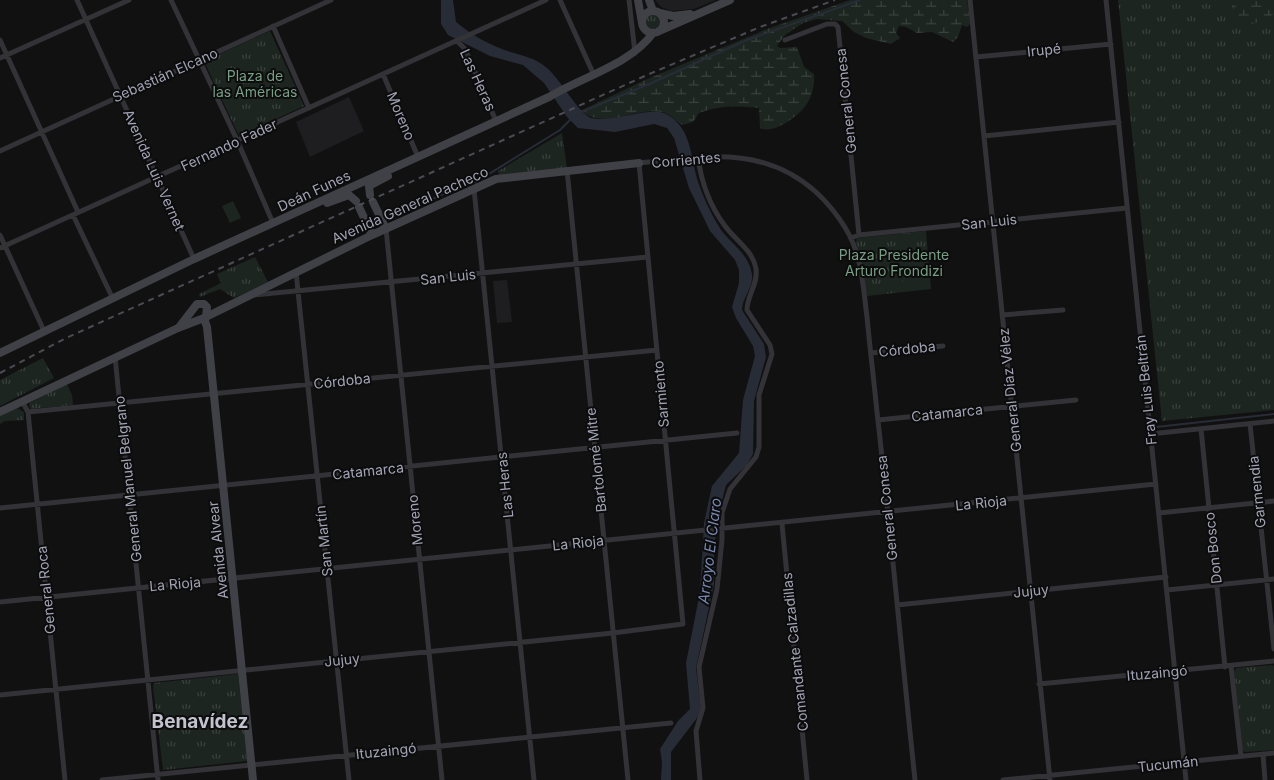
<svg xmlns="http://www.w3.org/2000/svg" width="1274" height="780" font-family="Inter,sans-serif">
<defs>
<pattern id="grass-tufts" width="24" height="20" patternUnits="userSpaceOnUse" patternTransform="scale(1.25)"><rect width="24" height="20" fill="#1d2520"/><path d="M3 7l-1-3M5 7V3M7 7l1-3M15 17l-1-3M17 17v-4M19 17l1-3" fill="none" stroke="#3b423e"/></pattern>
<pattern id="wetland-marsh" width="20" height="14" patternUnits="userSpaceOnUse" patternTransform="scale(1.25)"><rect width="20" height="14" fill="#1d2520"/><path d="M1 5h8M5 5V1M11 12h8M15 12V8" fill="none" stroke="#3b423e"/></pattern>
</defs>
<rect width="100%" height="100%" fill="#111112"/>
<path fill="#1e1d1f" d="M655 0H716L694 9 671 11 661 7Z
M349 97 364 131 310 157 296 122Z
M507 280 512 322 497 323 493 281Z"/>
<path fill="url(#grass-tufts)" d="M1118 0H1274V410L1162 421Z
M645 21a8 8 0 1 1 16 0a8 8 0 1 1-16 0Z
M270 31 304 106 239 136 204 61Z
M562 133 567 168 499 176 498 171Z
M926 231 931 289 867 296 856 242 857 238Z
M255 257 268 282 234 298 220 289 200 297 199 294 221 283 217 274Z
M43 358 54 378 0 406V380Z
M67 384 72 395 73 405 30 409 29 403Z
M17 408 24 412V420L5 421 0 424V416Z
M1272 665 1274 666V750L1245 752 1242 750 1234 671 1237 668Z
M238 674 247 761 163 770 153 686 154 683Z"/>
<path fill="url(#wetland-marsh)" d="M850 0H967L970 24 967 27 962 25 958 37 953 42 932 32 917 33 906 27 899 26 896 33 900 38 891 44 866 38 854 32 842 21 817 19 803 23 785 35 777 46 780 48 797 47 804 67 814 74C815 83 812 97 806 105 799 116 773 135 760 128L759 108C735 106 722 105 699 113L693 122 682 125C675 121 670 113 662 112 634 107 606 130 580 111L645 80 767 29Z
M1236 0H1274V14L1262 21 1248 25 1239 21 1233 10Z"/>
<path fill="#1d2520" d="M236 77 246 102 232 108 221 84Z
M233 201 241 218 230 223 222 206Z
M920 252 923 284 903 286 900 254Z"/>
<path fill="#272c36" d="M441 0H453L456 22C469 33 486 43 502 49 517 55 534 56 547 68 560 79 580 115 591 118 613 123 651 106 666 114 694 128 690 163 700 187 704 199 711 213 718 225 728 243 748 251 752 274 754 287 742 298 742 310L764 344 766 357 754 401 753 454 747 465 726 485 717 520 714 553V584L696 668 701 710 700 714 671 752V780H661L662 762 660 749 678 721 690 709 686 663 700 592 704 523 712 486 739 453 743 400 755 356 753 346 736 318 732 307 739 283V270L735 260 710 231 689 188 674 138 667 128 654 124 615 132 578 128 567 117 544 83 523 65 490 56 448 35 441 24Z"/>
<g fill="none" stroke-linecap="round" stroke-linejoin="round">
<path stroke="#272c36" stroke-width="2" d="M581 112 647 85 747 40 860 0
M396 216 467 183 476 182 560 130 570 120
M1156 427 1274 414"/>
<path stroke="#323237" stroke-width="5" d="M77 0 194 259
M171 0 237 140 273 223
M560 0 593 73
M629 0 635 53
M970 0 1050 780
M1106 0 1186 780
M273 26 309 108
M0 40 78 212
M785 40 827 24H835L838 27 859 235
M457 41 465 49 496 121
M976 57 1111 44
M0 58 129 0
M383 74 418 157
M984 136 1119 122
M0 151 331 0
M698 157C701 181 710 206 725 226 735 240 753 250 756 269 758 285 747 295 747 310L770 345 772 354 759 395V447L756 457 730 489 722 513V540L717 589 699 667 703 708 696 731 700 780
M567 170 628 780
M474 189 534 780
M73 215 113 299
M386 229 442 780
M0 235 44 331
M851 238 859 235 1127 208
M0 248 546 0
M296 272 349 780
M254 295 648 257
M1002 315 1063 310
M871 353 943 346
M115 357 158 780
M22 401 28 412 65 780
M28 412 657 350
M878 420 1076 400
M1250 424 1274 649
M1201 429 1225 667
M1150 434 1274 421
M0 508 737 433
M1159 513 1274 501
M782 524 807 780
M1167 590 1274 579
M0 602 1156 484
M897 605 1166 577
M1231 666 1241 756
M1039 684 1274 661
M0 695 613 633 683 624 639 163C704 157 762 144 816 192 832 207 849 229 856 251 863 272 864 295 867 317 870 349 874 381 877 412 891 535 902 657 915 780
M1263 754 1265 780
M102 780 671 723
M1003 780 1274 753"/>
<path stroke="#404047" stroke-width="8" d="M638 0 642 23
M649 0 653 11
M642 22a11 11 0 1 1 22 0a11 11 0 1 1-22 0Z
M660 13 673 16 690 14
M659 31 730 0
M370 195 369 186 388 176
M373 202 386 229
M327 203 349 195 356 201
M359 207 372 235
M204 318 207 327 253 780
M180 326 197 304H204L207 307 206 317
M0 353 194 259 549 97C582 77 631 64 653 33
M0 412 178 328 204 318 372 235 496 179 639 163"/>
<path stroke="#4b4b53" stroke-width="2" stroke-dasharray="6 5" stroke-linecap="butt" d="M0 373 66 338 647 75 760 27 835 0"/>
</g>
<g text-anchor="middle" stroke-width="4" stroke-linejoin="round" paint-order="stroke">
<g font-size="14" fill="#a2a3b4" stroke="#0c0c0d">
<text transform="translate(1044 50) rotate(-6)" y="5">Irupé</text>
<text transform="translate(165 75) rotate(-24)" y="5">Sebastián Elcano</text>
<text transform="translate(478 80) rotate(65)" y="5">Las Heras</text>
<text transform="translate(846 101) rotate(-96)" y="5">General Conesa</text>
<text transform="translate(401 116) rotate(67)" y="5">Moreno</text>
<text transform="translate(229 145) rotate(-25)" y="5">Fernando Fader</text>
<text transform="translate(686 160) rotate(-5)" y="5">Corrientes</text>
<text transform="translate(154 170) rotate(66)" y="5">Avenida Luis Vernet</text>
<text transform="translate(314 191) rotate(-25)" y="5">Deán Funes</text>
<text transform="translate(410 205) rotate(-24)" y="5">Avenida General Pacheco</text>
<text transform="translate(989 222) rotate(-6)" y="5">San Luis</text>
<text transform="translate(448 277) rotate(-6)" y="5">San Luis</text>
<text transform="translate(907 349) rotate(-6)" y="5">Córdoba</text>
<text transform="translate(342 381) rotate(-6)" y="5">Córdoba</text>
<text transform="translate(1010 390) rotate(-96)" y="5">General Díaz Vélez</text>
<text transform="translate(1146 390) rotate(-96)" y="5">Fray Luis Beltrán</text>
<text transform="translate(661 394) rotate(-95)" y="5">Sarmiento</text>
<text transform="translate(947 413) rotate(-6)" y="5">Catamarca</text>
<text transform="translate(596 460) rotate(-96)" y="5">Bartolomé Mitre</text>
<text transform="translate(368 471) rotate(-6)" y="5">Catamarca</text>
<text transform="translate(128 479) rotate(-96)" y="5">General Manuel Belgrano</text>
<text transform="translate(505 485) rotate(-96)" y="5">Las Heras</text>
<text transform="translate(1257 492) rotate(-96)" y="5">Garmendia</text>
<text transform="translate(981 503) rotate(-6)" y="5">La Rioja</text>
<text transform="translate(887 508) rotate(-96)" y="5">General Conesa</text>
<text transform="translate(415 520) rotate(-96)" y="5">Moreno</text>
<text transform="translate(324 541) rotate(-96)" y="5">San Martín</text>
<text transform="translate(578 543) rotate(-6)" y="5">La Rioja</text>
<text transform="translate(1213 548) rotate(-96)" y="5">Don Bosco</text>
<text transform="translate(218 550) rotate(-96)" y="5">Avenida Alvear</text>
<text transform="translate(175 584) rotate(-5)" y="5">La Rioja</text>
<text transform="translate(46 590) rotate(-96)" y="5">General Roca</text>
<text transform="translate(1031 591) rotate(-6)" y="5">Jujuy</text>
<text transform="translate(795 652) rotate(-96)" y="5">Comandante Calzadillas</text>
<text transform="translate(342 660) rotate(-6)" y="5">Jujuy</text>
<text transform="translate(1157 673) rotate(-5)" y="5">Ituzaingó</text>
<text transform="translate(386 751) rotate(-6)" y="5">Ituzaingó</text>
<text transform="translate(1168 764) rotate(-6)" y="5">Tucumán</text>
</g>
<g font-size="14" fill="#789f85" stroke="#0c0c0d">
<text x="255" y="81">Plaza de<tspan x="255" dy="16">las Américas</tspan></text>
<text x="894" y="260">Plaza Presidente<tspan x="894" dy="16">Arturo Frondizi</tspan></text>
</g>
<g font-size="15" font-style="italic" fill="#7787b0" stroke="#0c0c0d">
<text transform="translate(710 551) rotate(-83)" y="5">Arroyo El Claro</text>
</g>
<g font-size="19" font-weight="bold" fill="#c3c3cf" stroke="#0c0c0d">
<text x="200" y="728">Benavídez</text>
</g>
</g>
</svg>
